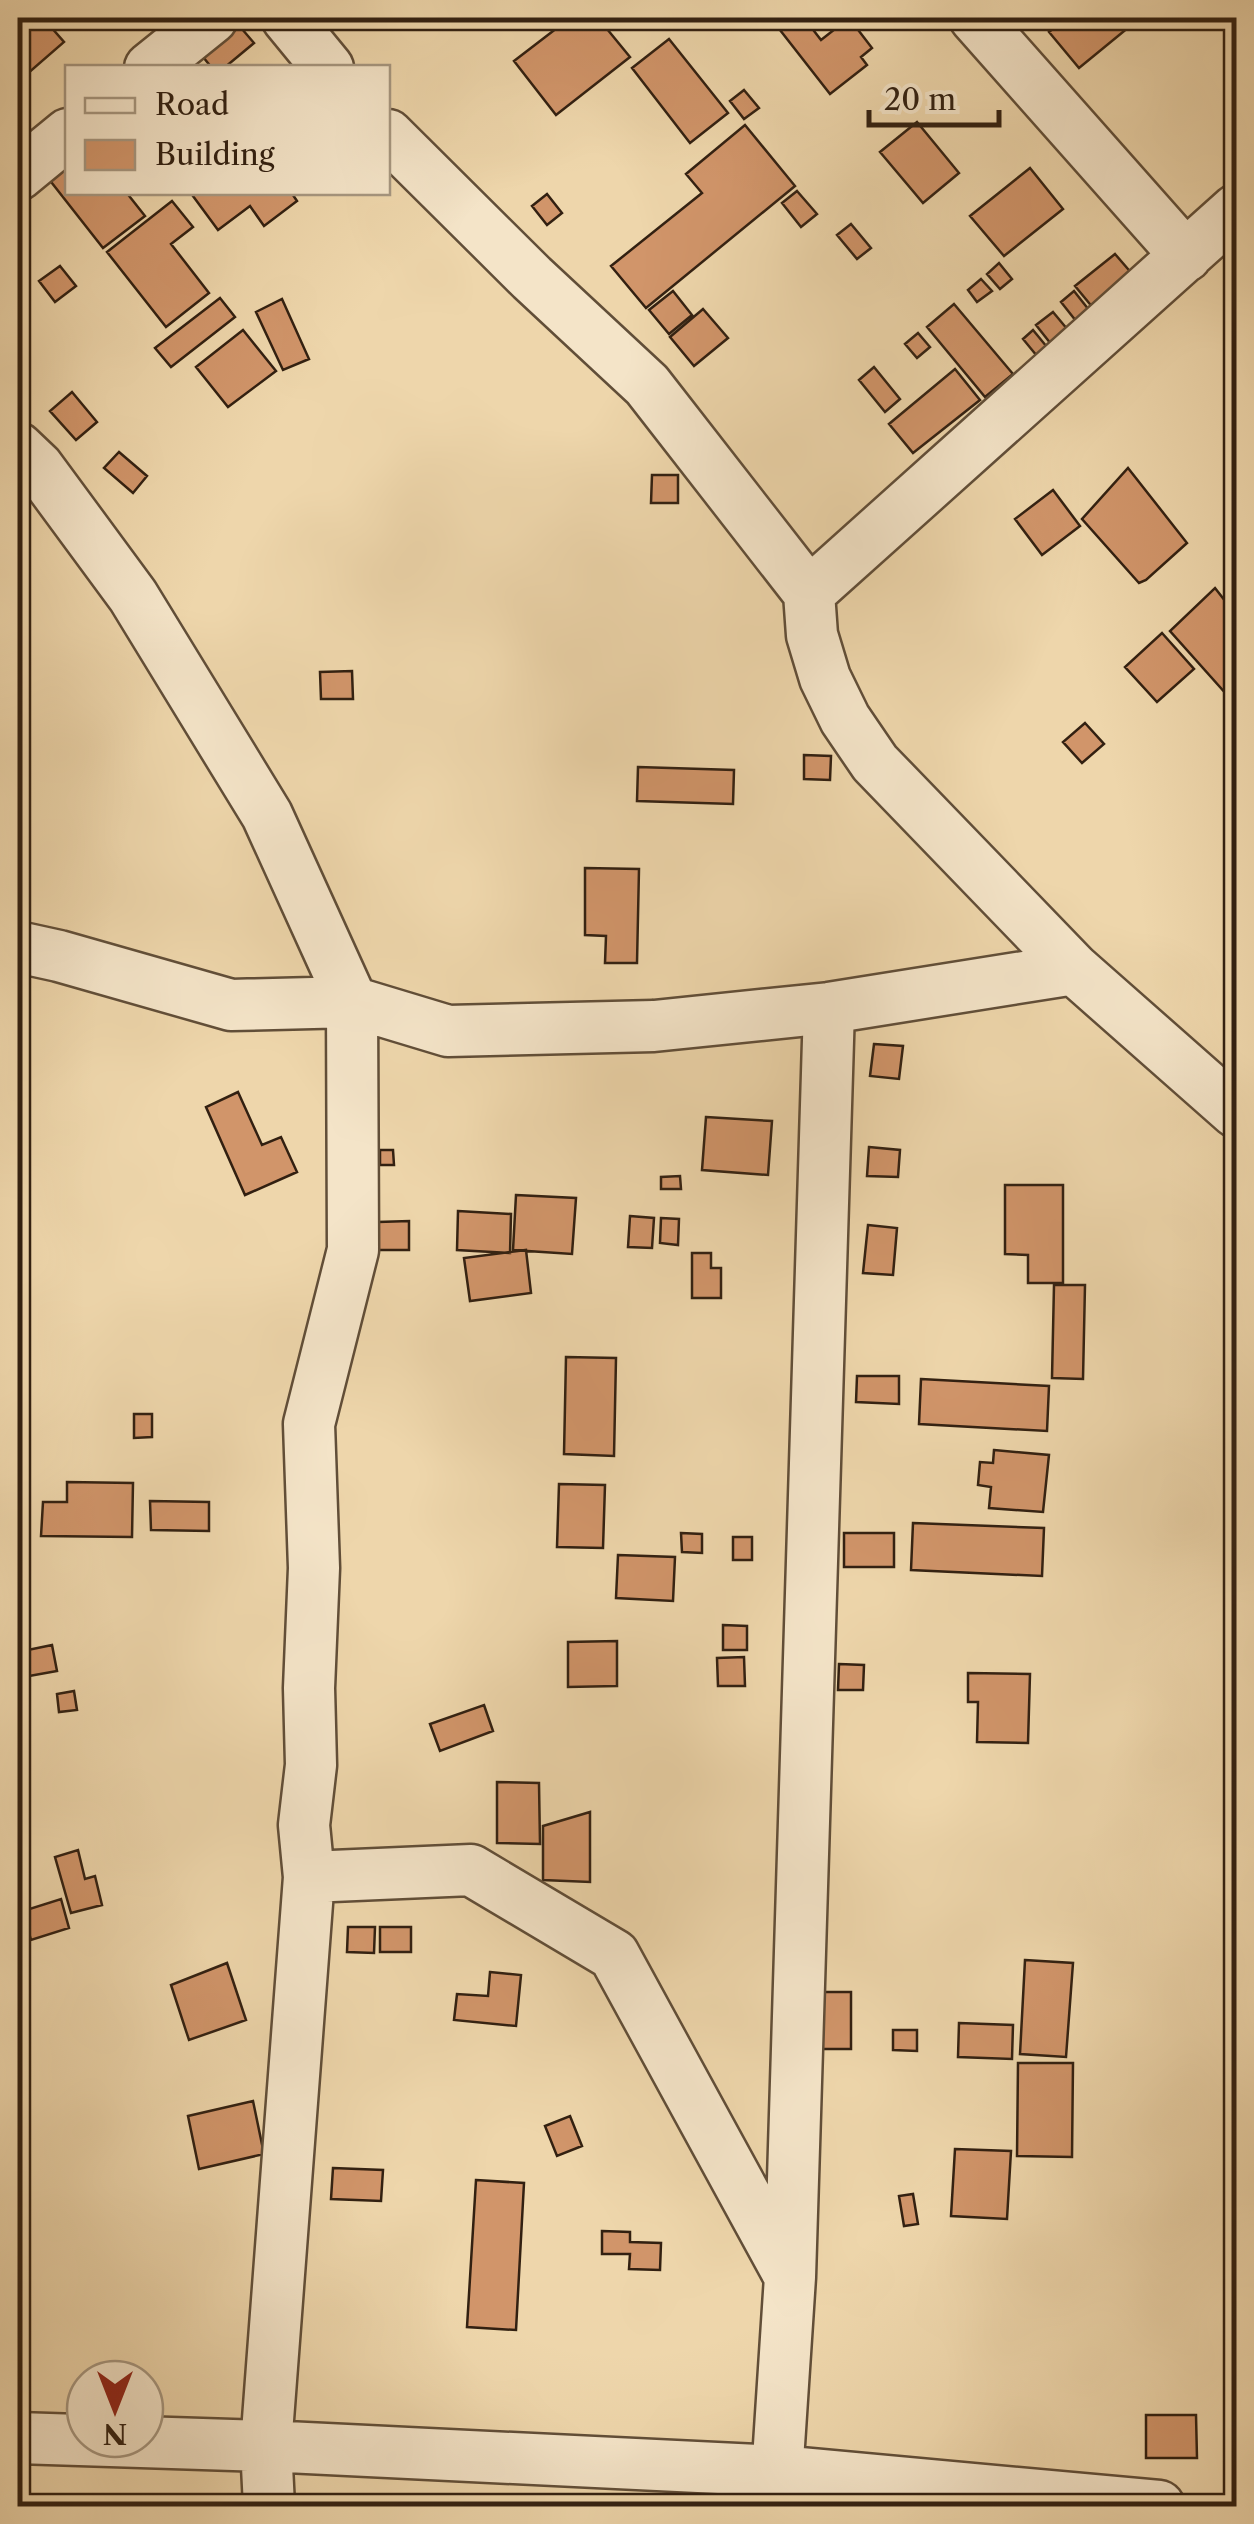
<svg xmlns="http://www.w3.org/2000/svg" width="1254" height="2524" font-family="'Libre Caslon Text',serif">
<rect width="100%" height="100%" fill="#eed6ab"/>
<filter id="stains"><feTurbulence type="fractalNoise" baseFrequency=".002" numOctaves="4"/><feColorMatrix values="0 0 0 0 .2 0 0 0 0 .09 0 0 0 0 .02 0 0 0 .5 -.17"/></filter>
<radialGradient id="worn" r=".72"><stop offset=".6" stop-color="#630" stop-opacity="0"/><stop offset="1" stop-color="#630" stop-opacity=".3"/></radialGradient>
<path fill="#d1956a" stroke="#322011" stroke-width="2.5" d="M18 18H43L64 42 26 75 18 65Z
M570 18H598L630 57 556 115 514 61Z
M796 18H804L821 40 849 18 872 48 861 57 867 65 830 94 780 30Z
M1066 18H1140L1079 68 1049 32Z
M236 22 254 43 224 68H212L199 52Z
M669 39 728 113 690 143 632 68Z
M744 90 759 108 744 119 730 101Z
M917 122 959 173 923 203 880 152Z
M745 125 795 186 646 308 611 266 702 193 686 174Z
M68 163V192H126L145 216 103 248 48 178Z
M1030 168 1063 209 1004 256 970 216Z
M797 191 817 214 801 227 782 203Z
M190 192H291L297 201 264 226 250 206 218 230Z
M547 194 562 213 547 225 532 206Z
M172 201 193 227 171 244 209 293 166 327 107 252Z
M851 224 871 248 857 259 837 235Z
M1115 254 1134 276 1094 309 1075 286Z
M999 263 1012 279 1000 289 987 274Z
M60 266 76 286 55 302 39 281Z
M981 279 992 291 977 302 968 290Z
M673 291 692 315 669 334 649 310Z
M1074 291 1089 310 1076 321 1061 302Z
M220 298 235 317 171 367 155 348Z
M282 299 309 359 283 370 256 312Z
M954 304 1013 374 985 397 927 327Z
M703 309 728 338 694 366 670 337Z
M1053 312 1068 330 1051 344 1036 325Z
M243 330 276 371 228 407 196 367Z
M1033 330 1047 347 1037 356 1023 339Z
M918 333 930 347 917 358 905 344Z
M874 367 900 399 885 412 859 380Z
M955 369 980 400 913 453 889 424Z
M72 392 97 422 76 440 50 411Z
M119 452 147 476 133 493 104 468Z
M1128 468 1187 543 1146 580 1139 583 1082 519Z
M652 475H678V503H651Z
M1053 490 1080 526 1042 555 1015 519Z
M1215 588 1236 615V705L1170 631Z
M1162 633 1194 669 1157 702 1125 667Z
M352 671 353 699H321L320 672Z
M1085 723 1104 744 1082 763 1063 742Z
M804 755 831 756 830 780 804 779Z
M638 767 734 770 733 804 637 801Z
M585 868 639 869 637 963H605L606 936 585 935Z
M874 1044 903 1046 899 1079 870 1076Z
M238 1092 262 1145 281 1137 297 1172 245 1195 206 1107Z
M706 1117 772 1121 768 1175 702 1170Z
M869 1147 900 1150 898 1177 867 1176Z
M380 1150H393L394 1165H380Z
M680 1176 681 1189H661V1177Z
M1005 1185H1063V1283H1028V1255L1005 1254Z
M516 1195 576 1198 572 1254 513 1250Z
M458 1211 511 1214 510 1253 457 1250Z
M630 1216 654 1218 652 1248 628 1247Z
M661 1218 679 1219 678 1245 660 1243Z
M409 1221V1250H378V1222Z
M868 1225 897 1228 893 1275 863 1273Z
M526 1250 531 1293 470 1301 464 1258Z
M692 1253H711V1268H721V1298H692Z
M1054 1285H1085L1083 1379 1052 1378Z
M566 1357 616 1358 614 1456 564 1454Z
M857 1376H899V1404L856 1402Z
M921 1379 1049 1386 1047 1431 919 1424Z
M134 1414H152V1437L134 1438Z
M994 1450 1049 1455 1043 1512 989 1508 991 1487 978 1485 980 1462 993 1463Z
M67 1482 133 1483 132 1537 41 1536 43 1502H67Z
M559 1484 605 1485 603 1548 557 1547Z
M150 1501 209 1502V1531L151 1530Z
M913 1523 1044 1528 1042 1576 911 1570Z
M681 1533 702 1534V1553L682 1552Z
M844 1533H894V1567H844Z
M733 1537H752V1560H733Z
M618 1555 675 1557 673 1601 616 1598Z
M723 1625 747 1626V1650H723Z
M617 1641V1686L568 1687V1642Z
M52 1645 57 1671 18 1678V1652Z
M744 1657 745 1686H718L717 1658Z
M839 1664 864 1665 863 1690H838Z
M968 1673 1030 1674 1028 1743 977 1742 978 1702H968Z
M74 1691 77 1710 59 1712 57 1694Z
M484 1705 493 1731 440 1751 430 1724Z
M497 1782 539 1783 540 1844 497 1843Z
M590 1812V1882L543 1880V1826Z
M78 1850 85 1879 95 1876 102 1905 71 1913 55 1857Z
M61 1899 69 1928 31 1940 23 1911Z
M348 1927H375L374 1953 347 1952Z
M380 1927H411V1952H380Z
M1025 1960 1073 1963 1066 2057 1020 2054Z
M227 1963 246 2020 189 2040 171 1985Z
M490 1972 521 1975 516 2026 454 2020 457 1994 488 1996Z
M818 1992H851V2049H819Z
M959 2023 1013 2025 1012 2059 958 2057Z
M893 2030H917V2051L893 2050Z
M1018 2063H1073L1072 2157 1017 2156Z
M253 2101 264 2154 199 2169 188 2116Z
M570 2116 582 2146 557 2156 545 2126Z
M955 2149 1011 2151 1007 2219 951 2216Z
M333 2168 383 2170 381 2201 331 2199Z
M476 2180 524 2183 516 2330 467 2327Z
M913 2194 918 2224 904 2226 899 2196Z
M602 2231 630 2232V2242L661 2243 660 2270 629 2269 630 2254H602Z
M1146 2415H1196L1197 2458H1146Z"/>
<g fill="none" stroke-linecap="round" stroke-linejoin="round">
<defs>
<path id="minor" d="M287 18 328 68
M975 18 1186 256
M150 68 212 18
M388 135 532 278 647 385 809 593 812 635 825 678 845 719 875 763 1074 969 1236 1112
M18 175 68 134
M18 448 38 467 133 596 267 815 352 1002 353 1250 309 1424 314 1568 309 1688 311 1765 304 1825 309 1877 266 2446 269 2506
M809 593 1236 210
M18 947 59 956 231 1005 352 1002 448 1031 654 1026 829 1008 1074 969
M309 1877 471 1870 614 1955 790 2277
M18 2438 266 2446 778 2471 1159 2506
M775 2506 790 2277 829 1008"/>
</defs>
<use href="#minor" stroke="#614e38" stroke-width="55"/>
<use href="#minor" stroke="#f4e4c8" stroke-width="50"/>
</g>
<rect width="1254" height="2524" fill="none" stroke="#eed6ab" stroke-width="60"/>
<rect x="20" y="20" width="1214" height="2484" fill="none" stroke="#322011" stroke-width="5"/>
<rect x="30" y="30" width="1194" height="2464" fill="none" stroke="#322011" stroke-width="2.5"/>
<rect x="65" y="65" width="325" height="130" fill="#f4e4c8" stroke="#a6967f" stroke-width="2.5"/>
<rect x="85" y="98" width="50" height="15" fill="#f4e4c8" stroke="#a6967f" stroke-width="2.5"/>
<text x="155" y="115" font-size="30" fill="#322011">Road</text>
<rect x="85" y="140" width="50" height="30" fill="#d1956a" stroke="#a6967f" stroke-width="2.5"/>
<text x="155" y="165" font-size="30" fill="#322011">Building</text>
<g transform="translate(115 2409) rotate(180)"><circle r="48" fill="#f4e4c8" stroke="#a6967f" stroke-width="2.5"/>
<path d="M0-8L18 38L0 25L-18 38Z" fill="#8f2418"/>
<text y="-15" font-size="28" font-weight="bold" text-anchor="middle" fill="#322011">N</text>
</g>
<path d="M869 110v15h130v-15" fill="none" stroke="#322011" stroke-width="5"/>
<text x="884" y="110" font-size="30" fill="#322011" stroke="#f4e4c8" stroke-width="8" paint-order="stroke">20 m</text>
<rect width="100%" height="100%" filter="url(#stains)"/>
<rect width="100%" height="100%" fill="url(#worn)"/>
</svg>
